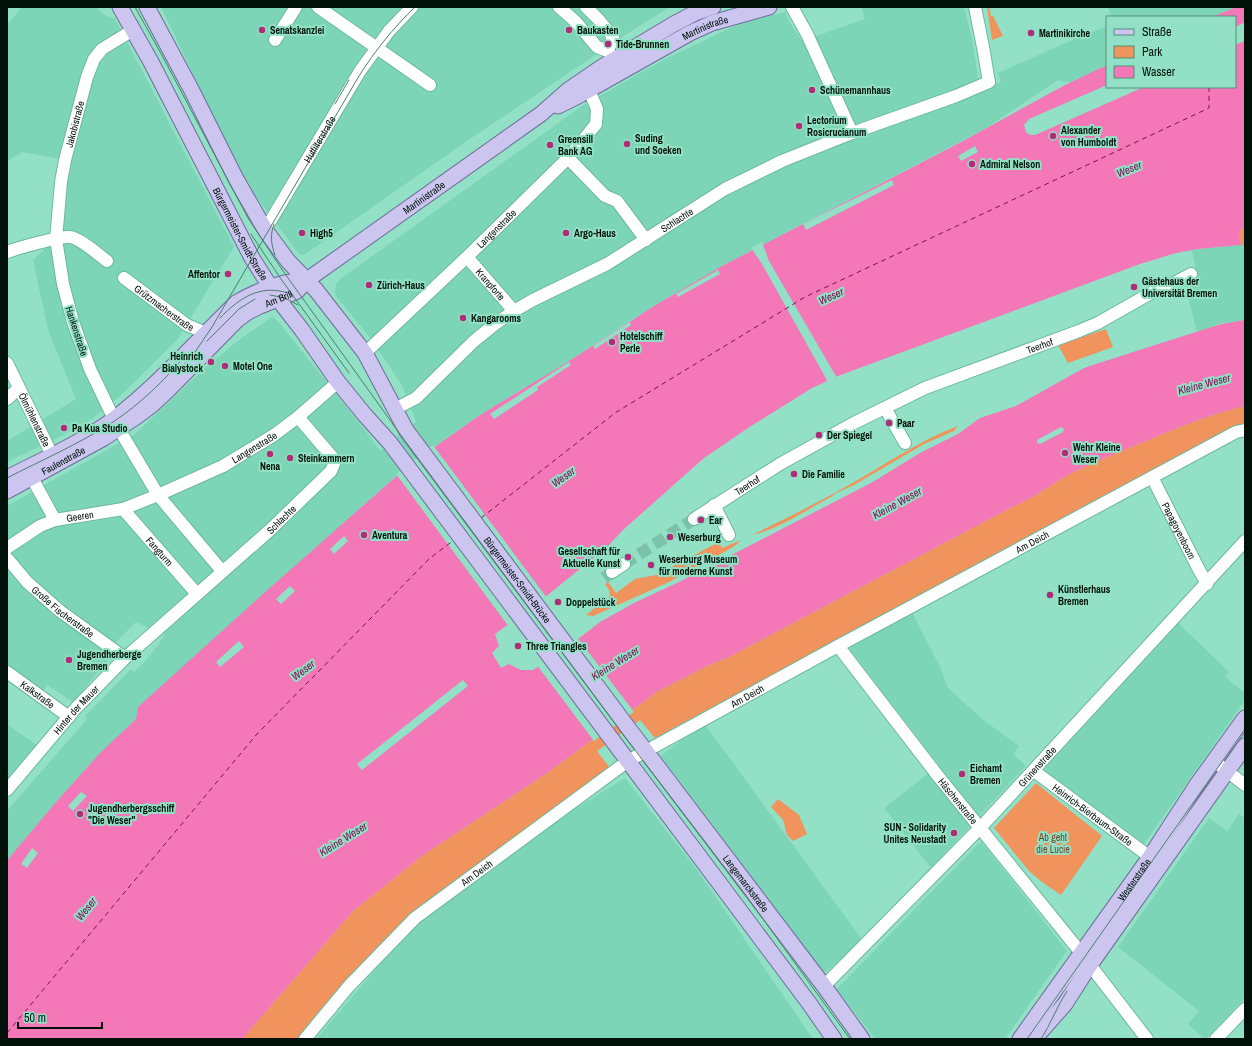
<svg xmlns="http://www.w3.org/2000/svg" width="1252" height="1046" font-family="'Archivo Narrow',sans-serif">
<rect width="100%" height="100%" fill="#92e0c5"/>
<path fill="#7dd5b7" d="M22 7H95L105 15 115 19 234 247 177 340 119 397 92 419 59 437 7 462V441L76 399 48 330 33 260 56 239 66 160 22 152 8 161 7 160V25Z
M161 7H670L625 35 464 143 304 255 299 254 252 191 218 126Z
M861 7H964L972 39 980 90 1001 82 998 73 1079 37 1107 26V65L1072 82H1064L1058 80 986 128 722 266 634 318 566 363 480 415 452 434 409 465 379 491 139 707 136 719 100 754 56 802 7 862V811L87 719 85 716 131 669 134 672 149 657 165 635 136 622 116 642 113 654 73 702 47 685 37 701 7 677V506L135 434 205 368 240 339 272 317 274 318 281 325 364 429 380 451 416 422 402 385 367 334 336 296 335 291 336 284 340 279 582 106 667 58 741 23 786 12 787 18 802 41 865 19Z
M1108 7H1236L1212 17H1111Z
M1245 244V320L1221 323 1197 332 1185 285 1197 275 1192 250Z
M912 612 942 671 947 687 982 719 1019 746 1013 754 1026 766 931 868 884 808 939 765 848 647Z
M1175 620 1229 672 1225 677 1245 693V700L1144 844 1035 771Z
M704 723 863 941 824 973 661 756Z
M7 724 42 749 7 792Z
M625 778 697 870 813 1039H316L417 921 559 819Z
M1239 814 1245 818V998L1206 1039H1204L1188 1024 1199 1011 1118 947 1209 818 1227 831Z
M981 841 1067 951 1005 1039H875L837 989Z"/>
<path fill="#f0935c" d="M987 7H989L991 16H993L1003 36 992 40Z
M1245 226V244L1241 245 1239 232Z
M1106 329 1113 347 1068 363 1058 345Z
M1245 406V425L1081 509 655 738 640 720 597 751 610 768 411 914C370 953 331 994 297 1039H242L353 911 423 855 547 773 658 691 711 664 729 657 1012 507C1035 498 1055 481 1078 470 1097 461 1117 453 1136 445 1172 430 1207 415 1245 406Z
M958 426 954 431 924 444 854 485 836 493 831 497C806 510 779 529 752 535 789 517 825 499 861 478 892 460 923 439 958 426Z
M741 540 737 544 728 550 669 582 593 616 586 615 610 596 609 590 605 584 608 582 616 593 635 579 656 575 719 542 722 548Z
M1036 783 1102 836 1061 895 1042 882 1029 871 994 828Z
M778 799 799 815 807 834 793 841 787 835 783 820 771 807Z"/>
<path fill="#f477b7" fill-rule="evenodd" d="M1236 7H1245V226L1239 232 1241 245 1198 249 1176 253 1140 264 838 376 812 388 751 426 704 458 623 530 608 546 549 594 495 634 499 646 492 653 501 668 509 664 521 670H533L582 636 600 622 634 603 679 582 871 483 920 453 958 434 980 418 1016 406 1084 368 1102 362 1221 324 1245 320V406C1207 415 1172 430 1136 445 1117 453 1097 461 1078 470 1055 481 1035 498 1012 507L729 657 711 664 658 691 547 773 423 855 353 911 242 1039H7V862L9 858 56 802 100 753 136 719 138 707 264 593 409 465 480 415 566 363 654 306 722 266 961 142 1065 85 1107 65V87H1235V17H1212ZM1061 427 1064 429 1063 432 1040 444 1037 443V440Z"/>
<path fill="#92e0c5" d="M1243 23 1245 24V41L1235 45V27Z
M1107 85V87H1144L1035 135H1030L1026 132 1024 125 1029 119Z
M975 146 978 152 961 161 958 156Z
M892 180 894 185 806 230 803 224Z
M762 242 769 261 837 378 828 382 762 264 751 248Z
M718 270 720 274 678 297 676 294Z
M630 322 631 325 595 349 593 346Z
M569 362 571 365 537 387 538 390 494 419 490 414Z
M433 445 547 598 509 627 396 474Z
M344 536 348 541 334 554 330 549Z
M290 586 295 591 281 604 276 599Z
M577 637 634 712 594 741 536 664Z
M239 641 244 647 220 667 216 662Z
M463 680 468 686 362 770 357 764Z
M81 792 87 796 73 811 68 806Z
M32 848 38 853 27 868 21 864Z"/>
<g fill="none" stroke-linecap="round" stroke-linejoin="round">
<path stroke="#800e54" stroke-width="1" stroke-dasharray="5 4" stroke-linecap="butt" d="M481 518 615 413 805 297 1209 108V87
M7 1033 257 734 429 559 454 540"/>
<path stroke="#7cc1a9" stroke-width="12" stroke-dasharray="12 6" stroke-linecap="butt" d="M624 564 694 519
M604 578 612 572"/>
<defs>
<g id="minor">
<path d="M318 7 430 85"/>
<path d="M559 7 576 22 597 47 608 51 614 60"/>
<path d="M586 7 599 20 613 37 608 51"/>
<path d="M792 7 807 34 852 133"/>
<path d="M275 40 296 7"/>
<path d="M568 158 605 196 617 201 646 240"/>
<path id="s1" d="M265 230 360 71 389 31 412 7"/>
<path d="M7 252C18 248 60 236 70 237 80 238 99 255 107 261"/>
<path id="s2" d="M467 257 514 311"/>
<path id="s3" d="M124 278 187 325 206 333"/>
<path id="s4" d="M365 353 467 257 568 158 588 134 596 124 597 109 589 90"/>
<path id="s5" d="M7 363 52 455"/>
<path d="M7 399 19 388"/>
<path d="M885 408 905 443"/>
<path id="s6" d="M395 409 416 398 474 341 495 324 514 311 533 300 607 264 725 189 782 161 852 133 956 96 989 82 983 47 975 7"/>
<path id="s7" d="M114 419 90 369 73 322 63 284 56 239 61 182 65 160 87 77 94 59 102 49 133 30"/>
<path d="M119 429 158 495 222 571"/>
<path id="s8" d="M1152 477 1197 566 1207 584"/>
<path d="M32 478 55 520"/>
<path d="M714 505 729 535"/>
<path id="s9" d="M123 509 197 594"/>
<path id="s10" d="M694 519 780 464 854 423 925 388 1079 331 1098 323 1151 293 1167 287 1191 274"/>
<path id="s11" d="M7 548 40 526 55 520 123 509 158 495 223 466 274 435 298 417 338 382"/>
<path id="s12" d="M7 558 27 582 60 611 125 658"/>
<path d="M612 572 624 564"/>
<path id="s13" d="M838 646 938 776 1082 954"/>
<path id="s14" d="M7 672 69 717"/>
<path d="M1214 761 1245 785"/>
<path id="s15" d="M1034 771 1150 857"/>
<path id="s16" d="M7 790 76 708 125 658 270 530 331 471 334 464 333 458 298 417"/>
<path d="M1090 965 1147 1039"/>
<path id="s17" d="M824 986 980 828 1245 541"/>
<path id="s18" d="M305 1039 349 986 415 918 628 761 838 646 1236 432 1245 430"/>
<path d="M1216 1039 1245 1009"/>
</g>
<g id="major">
<path id="s19" d="M120 7 151 62 252 258 278 299 302 330 338 382 364 414 390 443 809 1003 834 1039"/>
<path id="s20" d="M147 7 191 89 236 179 266 231 288 261 316 290 365 353 406 430 629 729 824 986 862 1039"/>
<path id="s21" d="M558 106 580 95 690 33 712 23 769 7"/>
<path d="M7 478C42 460 83 442 114 419 158 385 196 342 236 303 258 290 281 281 307 280"/>
<path id="s22" d="M7 491 104 438 136 417 152 405 168 390 237 320 248 312 260 306 297 291 307 280 541 114 567 91 602 67 674 24 695 13 713 7"/>
<path id="s23" d="M1020 1039 1150 857 1196 786 1245 718"/>
<path d="M1034 1039 1065 1004 1090 965 1245 746"/>
</g>
</defs>
<use href="#minor" stroke="#6cb89e" stroke-width="14"/>
<use href="#major" stroke="#6d6d99" stroke-width="17"/>
<use href="#minor" stroke="#fff" stroke-width="12"/>
<use href="#major" stroke="#cbc5f0" stroke-width="15"/>
<path stroke="#4d7e6d" stroke-width="1" d="M135 7 164 59 248 218 283 271 400 434 631 745 742 890 850 1039
M335 104 349 80
M274 224C270 235 271 244 275 255
M251 234 281 279 349 373
M270 295 285 298 298 305
M220 318C240 297 263 282 293 295
M207 341 239 309 255 299
M183 366 193 355 212 327 359 76C375 51 393 28 415 7
M7 478C42 460 79 444 113 422 140 404 164 381 185 356
M1027 1039 1245 729
M1041 1039C1051 1024 1057 1006 1067 991"/>
</g>
<g fill="#af2d78" stroke="#92e0c5" stroke-width="1.5">
<circle cx="262" cy="30" r="4"/>
<circle cx="569" cy="30" r="4"/>
<circle cx="1031" cy="33" r="4"/>
<circle cx="608" cy="44" r="4"/>
<circle cx="812" cy="90" r="4"/>
<circle cx="799" cy="126" r="4"/>
<circle cx="1053" cy="136" r="4"/>
<circle cx="627" cy="144" r="4"/>
<circle cx="550" cy="145" r="4"/>
<circle cx="972" cy="164" r="4"/>
<circle cx="302" cy="233" r="4"/>
<circle cx="566" cy="233" r="4"/>
<circle cx="228" cy="274" r="4"/>
<circle cx="369" cy="285" r="4"/>
<circle cx="1134" cy="287" r="4"/>
<circle cx="463" cy="318" r="4"/>
<circle cx="612" cy="342" r="4"/>
<circle cx="211" cy="362" r="4"/>
<circle cx="225" cy="366" r="4"/>
<circle cx="889" cy="423" r="4"/>
<circle cx="64" cy="428" r="4"/>
<circle cx="819" cy="435" r="4"/>
<circle cx="1065" cy="453" r="4"/>
<circle cx="270" cy="454" r="4"/>
<circle cx="290" cy="458" r="4"/>
<circle cx="794" cy="474" r="4"/>
<circle cx="701" cy="520" r="4"/>
<circle cx="364" cy="535" r="4"/>
<circle cx="670" cy="537" r="4"/>
<circle cx="628" cy="557" r="4"/>
<circle cx="651" cy="565" r="4"/>
<circle cx="1050" cy="595" r="4"/>
<circle cx="558" cy="602" r="4"/>
<circle cx="518" cy="646" r="4"/>
<circle cx="69" cy="660" r="4"/>
<circle cx="962" cy="774" r="4"/>
<circle cx="80" cy="814" r="4"/>
<circle cx="954" cy="833" r="4"/>
</g>
<g text-anchor="middle" stroke-width="4" stroke-linejoin="round" paint-order="stroke">
<g font-size="10" fill="#00110a" stroke="#92e0c5">
<text dy="4" stroke="none"><textPath href="#s21" startOffset="167">Martinistraße</textPath></text>
<text dy="4" stroke="none"><textPath href="#s7" startOffset="307">Jakobistraße</textPath></text>
<text dy="4" stroke="none"><textPath href="#s1" startOffset="106">Hutfilterstraße</textPath></text>
<text dy="4" stroke="none"><textPath href="#s22" startOffset="514">Martinistraße</textPath></text>
<text dy="4" stroke="none"><textPath href="#s6" startOffset="342">Schlachte</textPath></text>
<text dy="4" stroke="none"><textPath href="#s4" startOffset="181">Langenstraße</textPath></text>
<text dy="4" stroke="none"><textPath href="#s19" startOffset="257">Bürgermeister-Smidt-Straße</textPath></text>
<text dy="4" stroke="none"><textPath href="#s2" startOffset="36">Kranpforte</textPath></text>
<text dy="4" stroke="none"><textPath href="#s22" startOffset="336">Am Brill</textPath></text>
<text dy="4" stroke="none"><textPath href="#s3" startOffset="50">Grützmacherstraße</textPath></text>
<text transform="translate(77 331) rotate(72)" y="4">Hankenstraße</text>
<text dy="4" stroke="none"><textPath href="#s10" startOffset="388">Teerhof</textPath></text>
<text dy="4" stroke="none"><textPath href="#s5" startOffset="63">Ölmühlenstraße</textPath></text>
<text dy="4" stroke="none"><textPath href="#s11" startOffset="270">Langenstraße</textPath></text>
<text dy="4" stroke="none"><textPath href="#s22" startOffset="64">Faulenstraße</textPath></text>
<text dy="4" stroke="none"><textPath href="#s10" startOffset="63">Teerhof</textPath></text>
<text dy="4" stroke="none"><textPath href="#s11" startOffset="81">Geeren</textPath></text>
<text dy="4" stroke="none"><textPath href="#s16" startOffset="386">Schlachte</textPath></text>
<text dy="4" stroke="none"><textPath href="#s8" startOffset="60">Papagoyenboom</textPath></text>
<text dy="4" stroke="none"><textPath href="#s18" startOffset="888">Am Deich</textPath></text>
<text dy="4" stroke="none"><textPath href="#s9" startOffset="56">Fangturm</textPath></text>
<text dy="4" stroke="none"><textPath href="#s20" startOffset="685">Bürgermeister-Smidt-Brücke</textPath></text>
<text dy="4" stroke="none"><textPath href="#s12" startOffset="78">Große Fischerstraße</textPath></text>
<text dy="4" stroke="none"><textPath href="#s14" startOffset="38">Kalkstraße</textPath></text>
<text dy="4" stroke="none"><textPath href="#s18" startOffset="564">Am Deich</textPath></text>
<text dy="4" stroke="none"><textPath href="#s16" startOffset="106">Hinter der Mauer</textPath></text>
<text dy="4" stroke="none"><textPath href="#s17" startOffset="306">Grünenstraße</textPath></text>
<text dy="4" stroke="none"><textPath href="#s13" startOffset="196">Häschenstraße</textPath></text>
<text dy="4" stroke="none"><textPath href="#s15" startOffset="73">Heinrich-Bierbaum-Straße</textPath></text>
<text dy="4" stroke="none"><textPath href="#s18" startOffset="240">Am Deich</textPath></text>
<text dy="4" stroke="none"><textPath href="#s23" startOffset="196">Westerstraße</textPath></text>
<text dy="4" stroke="none"><textPath href="#s20" startOffset="1065">Langemarckstraße</textPath></text>
</g>
<g font-size="10" font-weight="bold" fill="#00110a" stroke="#92e0c5" text-anchor="start">
<text x="270" y="34">Senatskanzlei</text>
<text x="577" y="34">Baukasten</text>
<text x="1039" y="37">Martinikirche</text>
<text x="616" y="48">Tide-Brunnen</text>
<text x="820" y="94">Schünemannhaus</text>
<text x="807" y="124">Lectorium<tspan x="807" dy="12">Rosicrucianum</tspan></text>
<text x="1061" y="134">Alexander<tspan x="1061" dy="12">von Humboldt</tspan></text>
<text x="635" y="142">Suding<tspan x="635" dy="12">und Soeken</tspan></text>
<text x="558" y="143">Greensill<tspan x="558" dy="12">Bank AG</tspan></text>
<text x="980" y="168">Admiral Nelson</text>
<text x="310" y="237">High5</text>
<text x="574" y="237">Argo-Haus</text>
<text x="220" y="278" text-anchor="end">Affentor</text>
<text x="1142" y="285">Gästehaus der<tspan x="1142" dy="12">Universität Bremen</tspan></text>
<text x="377" y="289">Zürich-Haus</text>
<text x="471" y="322">Kangarooms</text>
<text x="620" y="340">Hotelschiff<tspan x="620" dy="12">Perle</tspan></text>
<text x="203" y="360" text-anchor="end">Heinrich<tspan x="203" dy="12">Bialystock</tspan></text>
<text x="233" y="370">Motel One</text>
<text x="897" y="427">Paar</text>
<text x="72" y="432">Pa Kua Studio</text>
<text x="827" y="439">Der Spiegel</text>
<text x="1073" y="451">Wehr Kleine<tspan x="1073" dy="12">Weser</tspan></text>
<text x="298" y="462">Steinkammern</text>
<text x="270" y="470" text-anchor="middle">Nena</text>
<text x="802" y="478">Die Familie</text>
<text x="709" y="524">Ear</text>
<text x="372" y="539">Aventura</text>
<text x="678" y="541">Weserburg</text>
<text x="620" y="555" text-anchor="end">Gesellschaft für<tspan x="620" dy="12">Aktuelle Kunst</tspan></text>
<text x="659" y="563">Weserburg Museum<tspan x="659" dy="12">für moderne Kunst</tspan></text>
<text x="1058" y="593">Künstlerhaus<tspan x="1058" dy="12">Bremen</tspan></text>
<text x="566" y="606">Doppelstück</text>
<text x="526" y="650">Three Triangles</text>
<text x="77" y="658">Jugendherberge<tspan x="77" dy="12">Bremen</tspan></text>
<text x="970" y="772">Eichamt<tspan x="970" dy="12">Bremen</tspan></text>
<text x="88" y="812">Jugendherbergsschiff<tspan x="88" dy="12">"Die Weser"</tspan></text>
<text x="946" y="831" text-anchor="end">SUN - Solidarity<tspan x="946" dy="12">Unites Neustadt</tspan></text>
</g>
<g font-size="10" fill="#734326" stroke="#92e0c5">
<text x="1053" y="841">Ab geht<tspan x="1053" dy="12">die Lucie</tspan></text>
</g>
<g font-size="11" font-style="italic" fill="#800e54" stroke="#92e0c5">
<text transform="translate(1129 169) rotate(-22)" y="4">Weser</text>
<text transform="translate(831 296) rotate(-24)" y="4">Weser</text>
<text transform="translate(1204 384) rotate(-15)" y="4">Kleine Weser</text>
<text transform="translate(563 477) rotate(-36)" y="4">Weser</text>
<text transform="translate(897 503) rotate(-29)" y="4">Kleine Weser</text>
<text transform="translate(615 663) rotate(-32)" y="4">Kleine Weser</text>
<text transform="translate(303 670) rotate(-37)" y="4">Weser</text>
<text transform="translate(343 839) rotate(-32)" y="4">Kleine Weser</text>
<text transform="translate(86 909) rotate(-51)" y="4">Weser</text>
</g>
</g>
<rect width="1252" height="1046" fill="none" stroke="#00110a" stroke-width="16"/>
<rect x="1106" y="16" width="130" height="72" fill="#92e0c5" stroke="#588d7a"/>
<rect x="1114" y="29" width="20" height="6" fill="#cbc5f0" stroke="#588d7a"/>
<text x="1142" y="36" font-size="12" fill="#00110a">Straße</text>
<rect x="1114" y="46" width="20" height="12" fill="#f0935c" stroke="#588d7a"/>
<text x="1142" y="56" font-size="12" fill="#00110a">Park</text>
<rect x="1114" y="66" width="20" height="12" fill="#f477b7" stroke="#588d7a"/>
<text x="1142" y="76" font-size="12" fill="#00110a">Wasser</text>
<path d="M18 1022v6h84v-6" fill="none" stroke="#00110a" stroke-width="2"/>
<text x="24" y="1022" font-size="12" fill="#00110a" stroke="#92e0c5" stroke-width="3" paint-order="stroke">50 m</text>
</svg>
